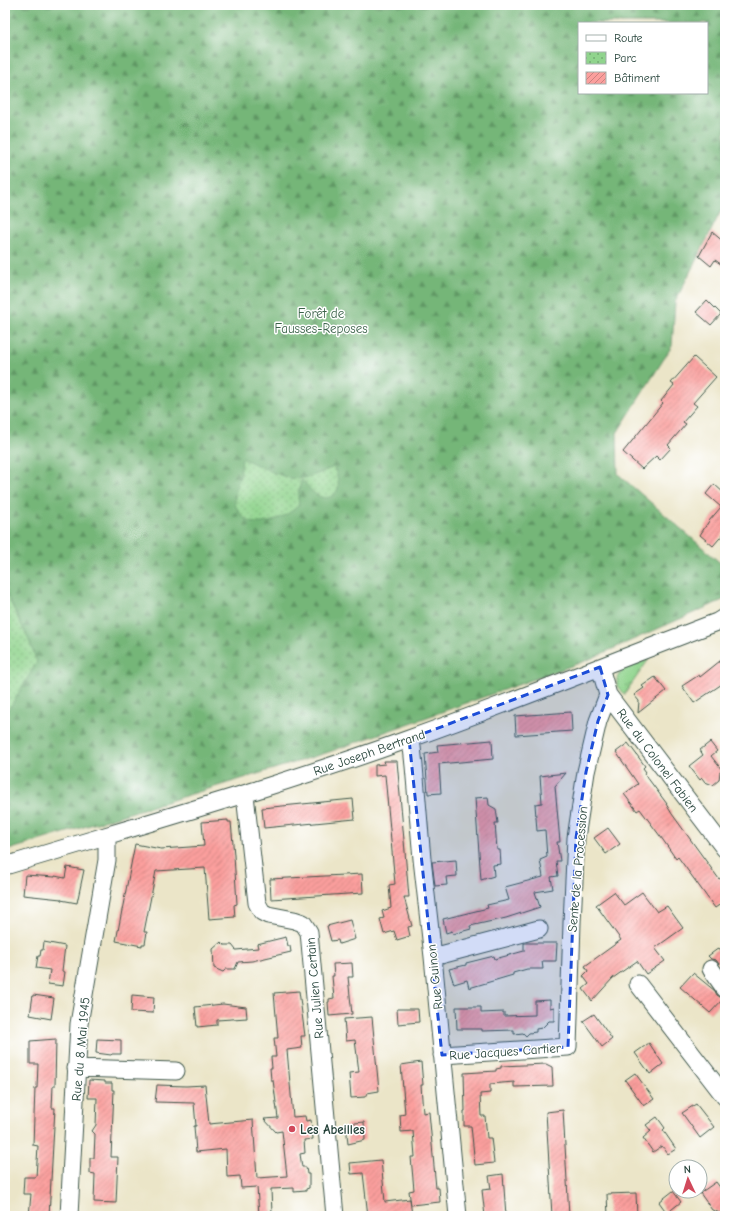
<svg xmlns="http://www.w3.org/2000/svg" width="730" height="1221" font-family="'Comic Neue',sans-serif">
<defs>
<pattern id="grass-tufts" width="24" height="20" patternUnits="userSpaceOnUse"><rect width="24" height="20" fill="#90d48d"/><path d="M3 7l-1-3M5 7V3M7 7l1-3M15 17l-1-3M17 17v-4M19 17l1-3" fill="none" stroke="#75ad74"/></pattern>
<pattern id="forest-firs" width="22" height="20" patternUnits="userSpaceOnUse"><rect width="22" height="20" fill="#74b678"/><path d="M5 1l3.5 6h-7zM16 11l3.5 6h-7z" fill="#5f9563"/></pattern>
<pattern id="park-dots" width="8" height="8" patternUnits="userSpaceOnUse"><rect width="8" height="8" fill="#90d48d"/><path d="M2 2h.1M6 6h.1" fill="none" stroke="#75ad74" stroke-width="1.8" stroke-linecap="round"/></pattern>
<pattern id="building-hatch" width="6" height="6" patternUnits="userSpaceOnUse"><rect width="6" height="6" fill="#fb9f9d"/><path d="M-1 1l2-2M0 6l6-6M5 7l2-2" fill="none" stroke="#cb8381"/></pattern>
</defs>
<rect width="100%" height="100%" fill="#fff"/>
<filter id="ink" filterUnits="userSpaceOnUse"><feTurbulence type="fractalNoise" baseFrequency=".025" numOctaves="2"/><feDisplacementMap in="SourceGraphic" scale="8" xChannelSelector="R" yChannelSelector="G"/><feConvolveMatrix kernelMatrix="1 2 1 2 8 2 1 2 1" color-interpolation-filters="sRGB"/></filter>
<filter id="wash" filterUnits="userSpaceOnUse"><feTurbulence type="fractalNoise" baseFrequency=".012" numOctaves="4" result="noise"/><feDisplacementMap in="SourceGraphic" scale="16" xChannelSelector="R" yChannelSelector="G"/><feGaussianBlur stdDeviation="0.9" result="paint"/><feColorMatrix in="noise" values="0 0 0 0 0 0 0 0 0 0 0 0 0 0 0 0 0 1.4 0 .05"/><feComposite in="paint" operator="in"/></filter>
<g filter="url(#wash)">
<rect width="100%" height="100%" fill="#ebe5c8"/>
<path fill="url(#grass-tufts)" stroke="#588860" d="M649 659 624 695 617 686V678L623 669Z"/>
<path fill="url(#forest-firs)" stroke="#4a7a56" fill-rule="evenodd" d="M5 5H725V203L675 302 672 346 617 433 618 474 725 567V599L585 661 326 753 5 851ZM579 23H707V93H579Z"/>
<path fill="url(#park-dots)" stroke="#588860" d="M242 458C256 464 283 479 298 479 311 478 323 471 334 467 338 477 343 492 330 497 327 498 324 498 321 497 313 495 308 486 302 480L301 481 298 496 299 505C285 519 252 534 239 512 238 510 236 507 235 504 234 494 237 486 240 476 241 470 241 464 242 458Z
M5 591 29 640 37 662 5 716Z"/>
<g id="blocks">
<path fill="url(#building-hatch)" d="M712 232 725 243V267L715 260 711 266 699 256Z
M707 300 721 314 711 325 696 312Z
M694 357 716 377 693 403 697 406 683 422 686 424 668 445 671 448 660 460 656 456 642 469 623 452 663 403 661 401 674 385 671 383Z
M714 484 725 494V532L713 546 700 535 709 521 721 507 706 494Z
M725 657V682L694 703 682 686 699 675 700 677Z
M655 677 666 691 638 713 639 701 634 695 644 688 642 686Z
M571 712 572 731 516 735 515 716Z
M492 740 493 759 439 764 441 793 428 794 425 754 438 752 437 745Z
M710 742 717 751 711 756 722 770 720 772 719 780 713 785 705 782 702 778 700 780 689 766 703 755 700 750Z
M628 743 645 766 643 768 646 772 644 773 667 804H666L672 814 719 879 721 878 725 884V901L715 908 678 857 676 859 663 840 640 809 637 811 624 794 638 784 616 752Z
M384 761H397L409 897H404L412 926 408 927 410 936 397 940 394 931 384 934 380 919 384 918 382 911 391 908 389 885 395 884 385 775 375 776V765L385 764Z
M566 773 555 786 560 842H557L560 861H556L558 876 551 877 553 889 535 892 540 907 506 918 470 926 471 929 453 934 452 931 446 933 443 919 488 908 487 905 509 900 505 887 543 877 540 860 547 857 545 830 537 831 535 804 542 803 540 776Z
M488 797 489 805 496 809 498 823H495L497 850H500L501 864 493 865 494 876 481 880 475 798Z
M353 799 355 819 264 828 262 808Z
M228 820V822H231L234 855 237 904 234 905 235 917 209 919 205 868 156 871 144 932H147L145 944H142V946L116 941 135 844 161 849 204 846 202 822Z
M608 828 620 844 606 854 594 838Z
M456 860 457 876 446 877 447 885 435 886 432 862Z
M67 867 84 870 77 903 61 900V899L23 895 25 875 55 877V876L65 878Z
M362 874 363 893 271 899 270 879Z
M614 892 624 905 642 892 657 912 667 906 683 928 655 948 665 961 646 974 637 961 613 978 592 1001 583 989 589 984 583 976 588 971 585 966 621 940 596 905Z
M350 920 355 939 339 944 338 940 331 941 327 926Z
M286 937 288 946H290L291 952 252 961 238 962 235 969H226L223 972 214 968 213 949 221 942 224 945H232L236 950 258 948 257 944Z
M44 942 65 946 62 971 65 972 63 986 48 984 50 970 36 968 38 956H40L41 950H43Z
M524 943H557L556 961H542L543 969H527L513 973V975L469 988 467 980 454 984 449 969 466 965V963L494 956 495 959 524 951Z
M719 948 725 955V959L719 964 716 960 711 959 708 956Z
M352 963 353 977H348L352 1014 329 1016 328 1002H329V999L334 998 332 976H334L333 964Z
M693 973 715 991 717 995 723 999 710 1013 680 987Z
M299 991 305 1036H301L302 1048 287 1050 293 1117 305 1116 306 1121 311 1120 313 1139 304 1140 305 1153 300 1154 302 1167H306L307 1174H309V1188L306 1189V1191L294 1192V1188L271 1189 272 1214 259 1215 257 1187 241 1188 240 1176 227 1177 226 1149 196 1152 194 1126H196L194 1103 155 1102 157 1085 186 1086 205 1085 209 1124 253 1120 257 1178 287 1176 282 1131 276 1132 264 1119 278 1118 273 1080H271L270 1068H272L271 1057H276L274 1038H278L274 993Z
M33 995 54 998 51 1019 30 1015Z
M132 995 154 997 153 1013 131 1012Z
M550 1000V1008L554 1007V1021H549L542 1028 536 1029V1032L529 1033 526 1036 523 1033 514 1034V1030L482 1031V1029H457L456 1007H481V1013L504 1012V1016L535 1015V1001Z
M223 1004 246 1007 247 1018 217 1020V1025L197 1027 195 1007Z
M397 1009H418L419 1022 398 1024Z
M594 1014 612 1039 602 1047 583 1021Z
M372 1017 379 1091 367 1093 365 1097 351 1098 349 1073 359 1072 355 1040 346 1041 344 1019Z
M56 1039 55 1086H53L52 1108H55L49 1216H29L31 1194H23L24 1177H36L38 1146 33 1145 35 1088H37L38 1064H30V1041Z
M97 1039 121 1040V1054H112L111 1055 96 1053Z
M649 1043 663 1064 650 1074 635 1053Z
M421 1062 423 1085H421L423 1113 429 1112 436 1188H439L440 1202 411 1205 409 1191 414 1190 411 1157H415L413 1131 401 1132 400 1115 405 1114 401 1065Z
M546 1064 552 1067 553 1086 514 1087V1082L490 1084V1093L480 1094 481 1116H485L487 1138H491L494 1163 475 1165 471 1126H464V1111H465L464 1073 496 1071V1069L501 1068V1066Z
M635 1073 654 1099 644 1106 625 1080Z
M89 1080 105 1081V1083H112V1090H114L111 1157H118L116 1203 94 1202 95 1174 90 1173V1158H94L95 1134 92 1131 96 1125 97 1098H88Z
M696 1104 714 1127 700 1138 682 1113Z
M563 1110 569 1216H552L546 1112Z
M657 1117 665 1128 663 1130 676 1149 668 1154 662 1146 653 1152 643 1138 651 1131 646 1125Z
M364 1122 365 1140 348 1144 346 1124Z
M381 1160 385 1202 410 1199 412 1216H396V1213L368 1216 363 1173 351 1174 350 1163Z
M503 1174 506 1216H485L482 1190 491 1189 489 1176Z
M716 1182 725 1194V1215L712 1210 700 1193Z
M673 1191 681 1202 667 1213 659 1202Z
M636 1193 637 1216H608L607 1194Z"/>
</g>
</g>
<g filter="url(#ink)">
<use href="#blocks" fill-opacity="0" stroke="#3e564a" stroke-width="1"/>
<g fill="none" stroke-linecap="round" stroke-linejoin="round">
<defs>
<path id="minor" d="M600 667 608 695 725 849
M409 739 412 747 414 766 422 859 433 957 458 1216
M245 795 257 903 262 912 268 915 294 920 303 923 309 932 335 1216
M5 866C140 825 276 787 409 739 513 702 614 661 717 622L725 617
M433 957 539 929
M711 969 725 989
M638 984 725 1097
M442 1055 568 1047 572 923 576 838 586 772 598 721 608 695
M76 1068 176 1071
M69 1216 79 1024 107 860V836"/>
</defs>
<use href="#minor" stroke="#3e564a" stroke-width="19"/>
<use href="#minor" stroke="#fff" stroke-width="17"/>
</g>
</g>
<path fill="#1d4ed8" fill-opacity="0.2" stroke="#1d4ed8" stroke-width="3" stroke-dasharray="8 5" stroke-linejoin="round" d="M600 667 608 695 598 721 586 772 576 838 568 1047 442 1055 409 739Z"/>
<circle fill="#d1495b" stroke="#fff" stroke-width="1.5" cx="292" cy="1129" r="4"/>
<g text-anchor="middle" stroke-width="3" stroke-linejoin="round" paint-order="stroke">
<g font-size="13" fill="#3b634a" stroke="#fff">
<text x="321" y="318">Forêt de<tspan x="321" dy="15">Fausses-Reposes</tspan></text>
</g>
<g font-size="13" fill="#1f3d34" stroke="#fff">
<text transform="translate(369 752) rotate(-19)" y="5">Rue Joseph Bertrand</text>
<text transform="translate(658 760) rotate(53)" y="5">Rue du Colonel Fabien</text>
<text transform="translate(577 869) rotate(-85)" y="5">Sente de la Procession</text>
<text transform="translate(434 977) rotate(-96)" y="5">Rue Guinon</text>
<text transform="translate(314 988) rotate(-95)" y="5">Rue Julien Certain</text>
<text transform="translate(80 1049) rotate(-85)" y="5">Rue du 8 Mai 1945</text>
<text transform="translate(505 1051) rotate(-4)" y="5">Rue Jacques Cartier</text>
</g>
<g font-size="13" font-weight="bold" fill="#1f3d34" stroke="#fff" text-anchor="start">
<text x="300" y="1134">Les Abeilles</text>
</g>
</g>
<rect width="730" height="1221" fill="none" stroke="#fff" stroke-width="20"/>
<rect x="578" y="22" width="130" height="72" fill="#ffffff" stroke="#a5b1ae"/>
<rect x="586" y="35" width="20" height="6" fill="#ffffff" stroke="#a5b1ae"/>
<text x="614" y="42" font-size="12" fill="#1f3d34">Route</text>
<rect x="586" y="52" width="20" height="12" fill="url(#park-dots)" stroke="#a5b1ae"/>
<text x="614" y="62" font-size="12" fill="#1f3d34">Parc</text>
<rect x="586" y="72" width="20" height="12" fill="url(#building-hatch)" stroke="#a5b1ae"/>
<text x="614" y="82" font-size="12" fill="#1f3d34">Bâtiment</text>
<g transform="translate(688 1179) rotate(356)"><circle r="19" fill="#ffffff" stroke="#a5b1ae"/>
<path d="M0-3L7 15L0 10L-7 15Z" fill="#d1495b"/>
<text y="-6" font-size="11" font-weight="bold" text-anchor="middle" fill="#1f3d34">N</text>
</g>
</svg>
